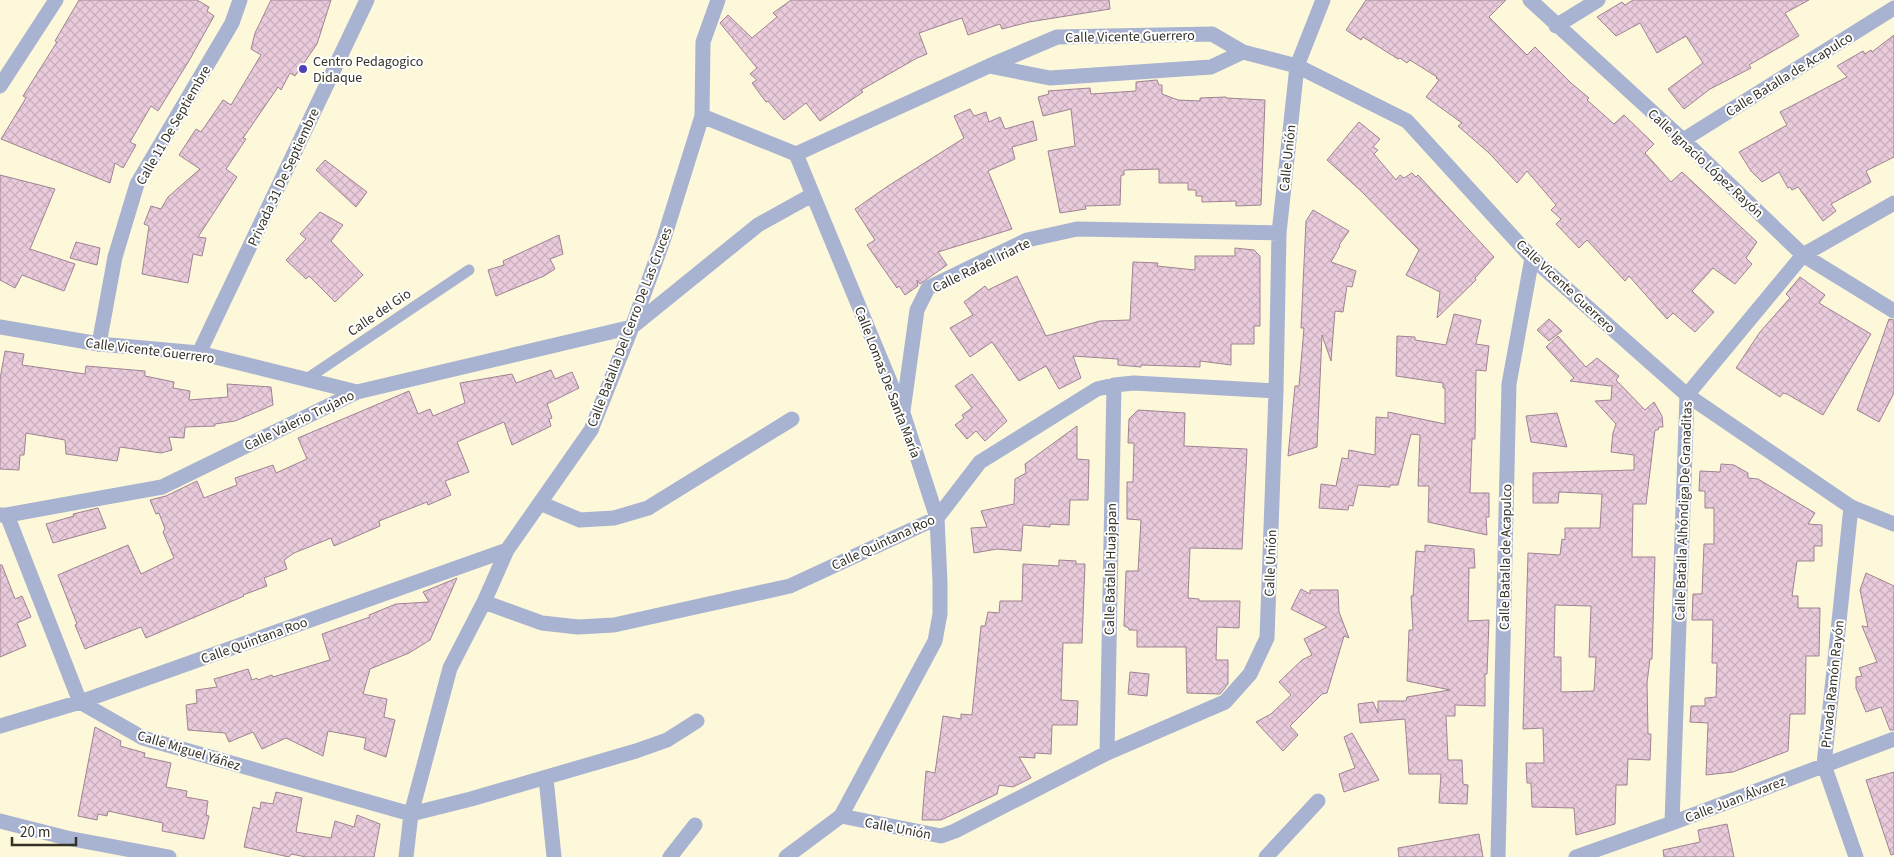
<svg xmlns="http://www.w3.org/2000/svg" width="1894" height="857" font-family="'Source Sans 3',sans-serif">
<defs>
<pattern id="building-cross-hatch" width="8" height="8" patternUnits="userSpaceOnUse" patternTransform="scale(1.25)"><rect width="8" height="8" fill="#eacbdc"/><path d="M0 0l8 8M0 8l8-8" fill="none" stroke="#c9afbd"/></pattern>
</defs>
<rect width="100%" height="100%" fill="#fdf8d9"/>
<path fill="url(#building-cross-hatch)" stroke="#9f8393" fill-rule="evenodd" d="M79 0H197L209 7 207 11 214 16 190 59 158 111 151 106 130 142 136 145 123 168 115 163 110 183 1 139 26 98 23 96 57 42 55 41Z
M271 0H331L317 44 295 76 290 73 281 90 278 87 243 138 246 139 226 169 237 177 198 237 206 238 202 256 193 254 188 283 142 274 149 226 144 224 151 206 161 209 168 197 200 169 179 155 196 129 201 132 223 100 231 105 261 55 251 49 255 33Z
M791 0H1109L1110 9 1029 22 1002 29 1000 24 968 35 962 18 919 33 927 54 917 58 861 90 863 92 820 121 806 103 784 120 768 101 766 102 752 83 757 80 750 74 757 68 720 23 728 15 752 38 777 17 773 13Z
M1366 0H1506L1489 17 1527 55 1535 47 1571 83 1589 98 1587 100 1614 124 1624 115 1654 144 1645 153 1671 182 1682 172 1757 242 1746 258 1752 264 1735 284 1713 268 1692 291 1714 312 1695 332 1673 313 1667 319 1629 276 1625 281 1587 240 1579 248 1556 224 1561 219 1551 210 1556 205 1527 171 1517 183 1489 153 1458 126 1462 123 1426 97 1439 80 1436 78 1437 77 1410 60 1407 63 1400 58 1398 59 1363 37 1361 40 1346 30Z
M1633 0H1809L1785 13 1799 36 1749 65 1751 68 1710 89 1684 109 1668 89 1703 63 1686 36 1657 53 1640 23 1616 36 1597 17 1622 2 1625 5Z
M1894 35V157L1866 171 1871 182 1831 204 1836 211 1823 221 1798 187 1792 190 1790 187 1788 188 1779 172 1762 182 1751 171 1739 152 1787 125 1780 112 1847 77 1837 66 1863 51 1865 54 1871 50 1872 52Z
M1157 80 1159 85H1162V94L1178 100 1200 101V98L1226 97V98L1265 100 1261 205 1236 206V201L1202 202V196H1196V190H1188V183H1159V169L1124 170V175H1121L1120 205 1085 206 1086 209 1060 213 1048 151 1075 146 1071 109 1043 116 1038 97 1049 94 1048 91 1090 88 1091 94 1136 91V82Z
M970 109 974 116 986 112 989 122 1000 117 1005 129 1033 121 1037 140 1012 147 1015 159 988 171 1012 229 938 252 947 265 920 284 917 280 918 286 905 295 899 286 897 288 867 245 875 240 855 209 888 186 964 138 954 116Z
M1359 122 1380 139 1373 147 1378 150 1374 154 1396 180 1400 175 1404 178 1412 173 1416 177 1418 175 1494 257 1475 278 1476 280 1437 318 1440 292 1406 275 1419 250 1361 191 1327 160Z
M325 160 367 192 356 207 316 170Z
M0 175 55 189 30 249 75 264 64 291 22 275 15 288 0 280Z
M1313 210 1349 231 1339 245 1340 246 1331 262 1356 271 1352 287 1347 286 1343 312 1335 311 1331 361 1322 335 1317 447 1288 456 1295 386H1299L1304 328H1301L1306 221Z
M320 212 343 225 331 241 363 275 335 302 309 276 306 279 286 260 306 239 300 234Z
M559 235 563 254 550 259 555 269 544 276 496 296 488 270 504 265 503 261Z
M76 242 100 248 97 265 70 258Z
M1235 248 1254 250 1260 256V326H1254V344H1231V365L1200 361V367L1141 365V367L1118 365V359L1073 356 1081 378 1059 389 1046 366 1019 381 992 342 970 357 950 328 973 315 964 302 985 286 988 290 1017 276 1046 336 1100 321 1130 320 1133 262 1158 263 1157 266 1195 270V256H1235Z
M1800 277 1825 295 1819 303 1871 334 1823 415 1787 394 1783 393 1780 397 1736 368 1760 332 1790 298 1786 294Z
M1454 314 1481 320 1476 344 1489 346 1486 371 1476 370 1475 439H1472L1470 493H1489V517H1486L1487 535 1428 522 1429 486H1418L1420 435 1411 434 1398 485H1390V487L1358 485 1353 506 1349 505 1348 510 1319 508 1321 484 1336 486 1342 458 1348 459 1349 450 1375 455 1376 417 1388 418V412L1445 424V388H1443V383L1396 376 1397 336 1415 337V340L1446 345Z
M1549 319 1562 331 1549 341 1537 330Z
M1889 319 1894 320V393L1879 422 1857 410Z
M1558 336 1586 367 1597 358 1619 376 1616 380 1645 410 1654 402 1662 416 1663 427H1659L1658 430H1655L1646 504H1633L1632 557H1655L1652 659H1650L1647 683 1648 734H1651L1650 760 1628 759 1627 785H1616L1615 824 1576 835 1574 808 1532 807 1531 783H1527L1526 763H1544L1543 728 1523 729 1528 553 1560 555 1562 539 1565 540V528H1600L1602 494 1559 492 1558 503H1533V473L1634 470V455L1611 452 1613 433 1616 424 1595 401 1611 400 1612 385 1610 386 1570 381 1574 378 1546 347ZM1555 605 1591 606 1589 657H1596L1594 691 1561 692V657H1554Z
M5 351 24 354 22 365 85 374 86 366 145 371V376L174 382 173 388 190 391 189 400 228 397 227 384 271 387 273 405 235 421 215 424V426L185 427 184 438 169 437 172 450 161 453 120 447 117 461 66 454 65 440 26 433 24 455H20L19 470 0 469V379Z
M551 370 555 379 572 372 579 388 547 404 552 418 549 419 551 426 512 445 504 422 457 442 469 472 445 481 451 495 428 505 427 502 379 521 380 526 334 546 331 538 294 553 284 560 287 569 264 578 267 586 243 595 244 596 146 638 141 627 85 649 75 625 77 624 58 575 128 545 141 574 174 558 163 532 165 529 159 513 156 514 150 500 166 496 197 481 204 498 237 485 235 478 273 465 276 473 307 459 298 438 409 391 418 414 430 409 433 416 465 403 460 383 512 374 516 383Z
M972 374 1007 421 985 441 976 431 967 439 955 425 964 418 962 415 972 408 955 386Z
M1138 410 1185 413 1184 446 1247 449 1242 549 1190 548 1188 598 1199 599V601H1240L1239 628 1217 627 1216 660H1228V684L1220 694 1187 693 1186 647H1137V630H1129V628L1124 626 1126 571H1138L1141 520 1127 519V482H1133L1134 443H1128L1129 419Z
M1557 413 1567 447 1531 442 1526 416Z
M1077 426V459L1089 460 1088 500H1070L1069 525 1050 524V527L1023 525 1021 551 997 549 974 553 971 528 987 527 981 511 1014 504 1015 479 1026 473 1025 464Z
M1721 464 1734 465 1748 473V478L1758 479 1815 513 1808 524 1822 525V546H1814V561H1797L1792 596H1798V608H1820L1819 656H1806L1805 714H1790L1788 751 1733 772 1706 775 1708 723 1690 722 1691 706H1705V698L1716 697 1717 663H1712L1713 620H1692L1693 594H1702L1704 544H1714V508H1705V491H1699L1700 471 1720 472Z
M98 508 106 528 53 543 46 524 74 516 73 514Z
M1425 545 1474 549 1475 568H1469L1468 621 1489 620 1487 674H1485V706L1455 705V716H1446L1448 760H1462L1463 784 1468 785 1467 804 1439 803 1441 774H1409L1405 719 1360 723 1358 704 1373 702 1378 713V701H1406L1407 697 1450 690 1407 681 1409 630H1413L1411 596H1413L1416 551 1425 552Z
M1059 560 1076 561V564H1085L1082 643H1063L1061 700 1078 701 1077 725H1052L1051 754 1035 753V758L1019 757 1031 778 1013 787 999 785 997 794 941 820H922L926 771 935 773 943 716 961 719V714L972 715 981 626H985L988 612 999 613 1000 601H1022L1023 564 1059 566Z
M0 565H2L15 599 22 596 31 617 17 623 26 646 0 657Z
M1866 573 1894 586V730H1890L1881 707 1866 712 1856 688V677L1862 676 1859 668 1877 662 1862 626 1868 627 1860 590Z
M457 578 430 640 409 653 370 669 363 694 387 699 384 717 395 720 386 757 364 749 366 738 328 731 323 756 286 738 262 749 253 732 229 742 225 733 188 730 186 705 197 703 196 690 217 687 214 679 248 669 252 680 257 678 258 680 272 675 273 677 330 660 322 634 370 617 369 615 396 604 429 602 423 592Z
M1301 589 1310 594V590H1338L1339 612 1349 638 1344 636 1327 693 1322 694 1290 726 1298 735 1283 751 1256 722 1271 714 1291 695 1279 682 1302 660 1312 655 1304 639 1327 627 1291 609Z
M1130 672 1149 674 1147 696 1128 694Z
M95 727 121 741 120 746 145 753 144 757 171 763 166 787 187 791 186 797 208 801 206 815 209 816 204 839 162 831 163 823 108 811 107 816 98 814 97 820 78 816Z
M1352 733 1379 780 1344 792 1339 774 1355 768 1344 737Z
M1894 772V854L1891 855 1866 780Z
M276 792 302 798 296 832 331 838 335 821 354 827 357 815 380 824 374 857H306L291 854 289 857 244 847 253 807 260 809 261 802 273 804Z
M1727 824 1734 857H1664L1663 850 1700 842 1698 830Z
M1479 834 1483 857H1399L1398 848Z"/>
<g fill="none" stroke-linecap="round" stroke-linejoin="round">
<path stroke="#a8b2d1" stroke-width="11" d="M305 380 469 270"/>
<path stroke="#a8b2d1" stroke-width="15" d="M1530 0 1683 140 1803 255 1894 311
M1556 26 1598 0
M0 86 56 0
M702 116 796 154 903 413 937 518 940 582V614L935 641 841 816 786 857
M1683 140 1894 8
M99 344 115 257 137 184 232 23 240 0
M199 353 367 0
M903 411 917 310 928 288 1027 240 1077 229 1279 233
M540 503 580 520 614 518 648 508 792 419
M1851 507 1824 765 1856 857
M0 515H7L162 487 357 392 632 327 758 225 812 195
M7 515 80 702 143 738 411 814 471 799 636 751 667 740 697 721
M484 602 542 623 578 627 614 625 790 586 937 518 980 462 1097 389 1114 385 1134 383 1276 391
M0 726 80 702 507 550
M1107 753 1114 385
M546 778 554 857
M841 816 941 836 955 831 1107 753 1225 702 1250 674 1267 638 1276 391 1279 233 1297 66 1323 0
M0 821 67 838 169 857
M1672 823 1687 395 1803 255 1894 203
M406 857 411 814 450 668 484 602 507 550 591 430 632 327 664 238 702 116 703 42 718 0
M670 857 695 825
M1266 857 1318 801
M1498 857 1509 384 1532 258
M1576 857 1672 823 1894 739"/>
<path stroke="#a8b2d1" stroke-width="15" d="M989 66 1050 78 1211 67 1243 52
M796 154 989 66 1057 37 1212 34 1243 52 1297 66 1407 121 1532 258 1687 395 1851 507 1894 524
M0 327 99 344 199 353 357 392"/>
</g>
<circle fill="#4e41b8" stroke="#fff" stroke-width="2" cx="303" cy="69" r="5"/>
<g text-anchor="middle" stroke-width="4" stroke-linejoin="round" paint-order="stroke">
<g font-size="14" fill="#343227" stroke="#fff">
<text transform="translate(1130 36) rotate(-1)" y="5">Calle Vicente Guerrero</text>
<text transform="translate(1789 74) rotate(-32)" y="5">Calle Batalla de Acapulco</text>
<text transform="translate(173 125) rotate(-60)" y="5">Calle 11 De Septiembre</text>
<text transform="translate(1287 158) rotate(-84)" y="5">Calle Unión</text>
<text transform="translate(1706 163) rotate(43)" y="5">Calle Ignacio López Rayón</text>
<text transform="translate(283 177) rotate(-65)" y="5">Privada 31 De Septiembre</text>
<text transform="translate(981 265) rotate(-26)" y="5">Calle Rafael Iriarte</text>
<text transform="translate(1566 286) rotate(43)" y="5">Calle Vicente Guerrero</text>
<text transform="translate(379 312) rotate(-34)" y="5">Calle del Gio</text>
<text transform="translate(629 327) rotate(-69)" y="5">Calle Batalla Del Cerro De Las Cruces</text>
<text transform="translate(150 350) rotate(7)" y="5">Calle Vicente Guerrero</text>
<text transform="translate(888 382) rotate(69)" y="5">Calle Lomas De Santa María</text>
<text transform="translate(299 420) rotate(-26)" y="5">Calle Valerio Trujano</text>
<text transform="translate(1683 511) rotate(-88)" y="5">Calle Batalla Alhóndiga De Granaditas</text>
<text transform="translate(883 542) rotate(-25)" y="5">Calle Quintana Roo</text>
<text transform="translate(1505 557) rotate(-89)" y="5">Calle Batalla de Acapulco</text>
<text transform="translate(1270 563) rotate(-88)" y="5">Calle Unión</text>
<text transform="translate(1110 569) rotate(-89)" y="5">Calle Batalla Huajapan</text>
<text transform="translate(254 640) rotate(-20)" y="5">Calle Quintana Roo</text>
<text transform="translate(1832 684) rotate(-84)" y="5">Privada Ramón Rayón</text>
<text transform="translate(189 750) rotate(17)" y="5">Calle Miguel Yáñez</text>
<text transform="translate(1735 799) rotate(-21)" y="5">Calle Juan Álvarez</text>
<text transform="translate(898 828) rotate(11)" y="5">Calle Unión</text>
</g>
<g font-size="14" fill="#343227" stroke="#fff" text-anchor="start">
<text x="313" y="66">Centro Pedagogico<tspan x="313" dy="16">Didaque</tspan></text>
</g>
</g>
<path d="M12 837v8h64v-8" fill="none" stroke="#343227" stroke-width="2.5"/>
<text x="20" y="837" font-size="15" fill="#343227" stroke="#ffffff" stroke-width="4" paint-order="stroke">20 m</text>
</svg>
